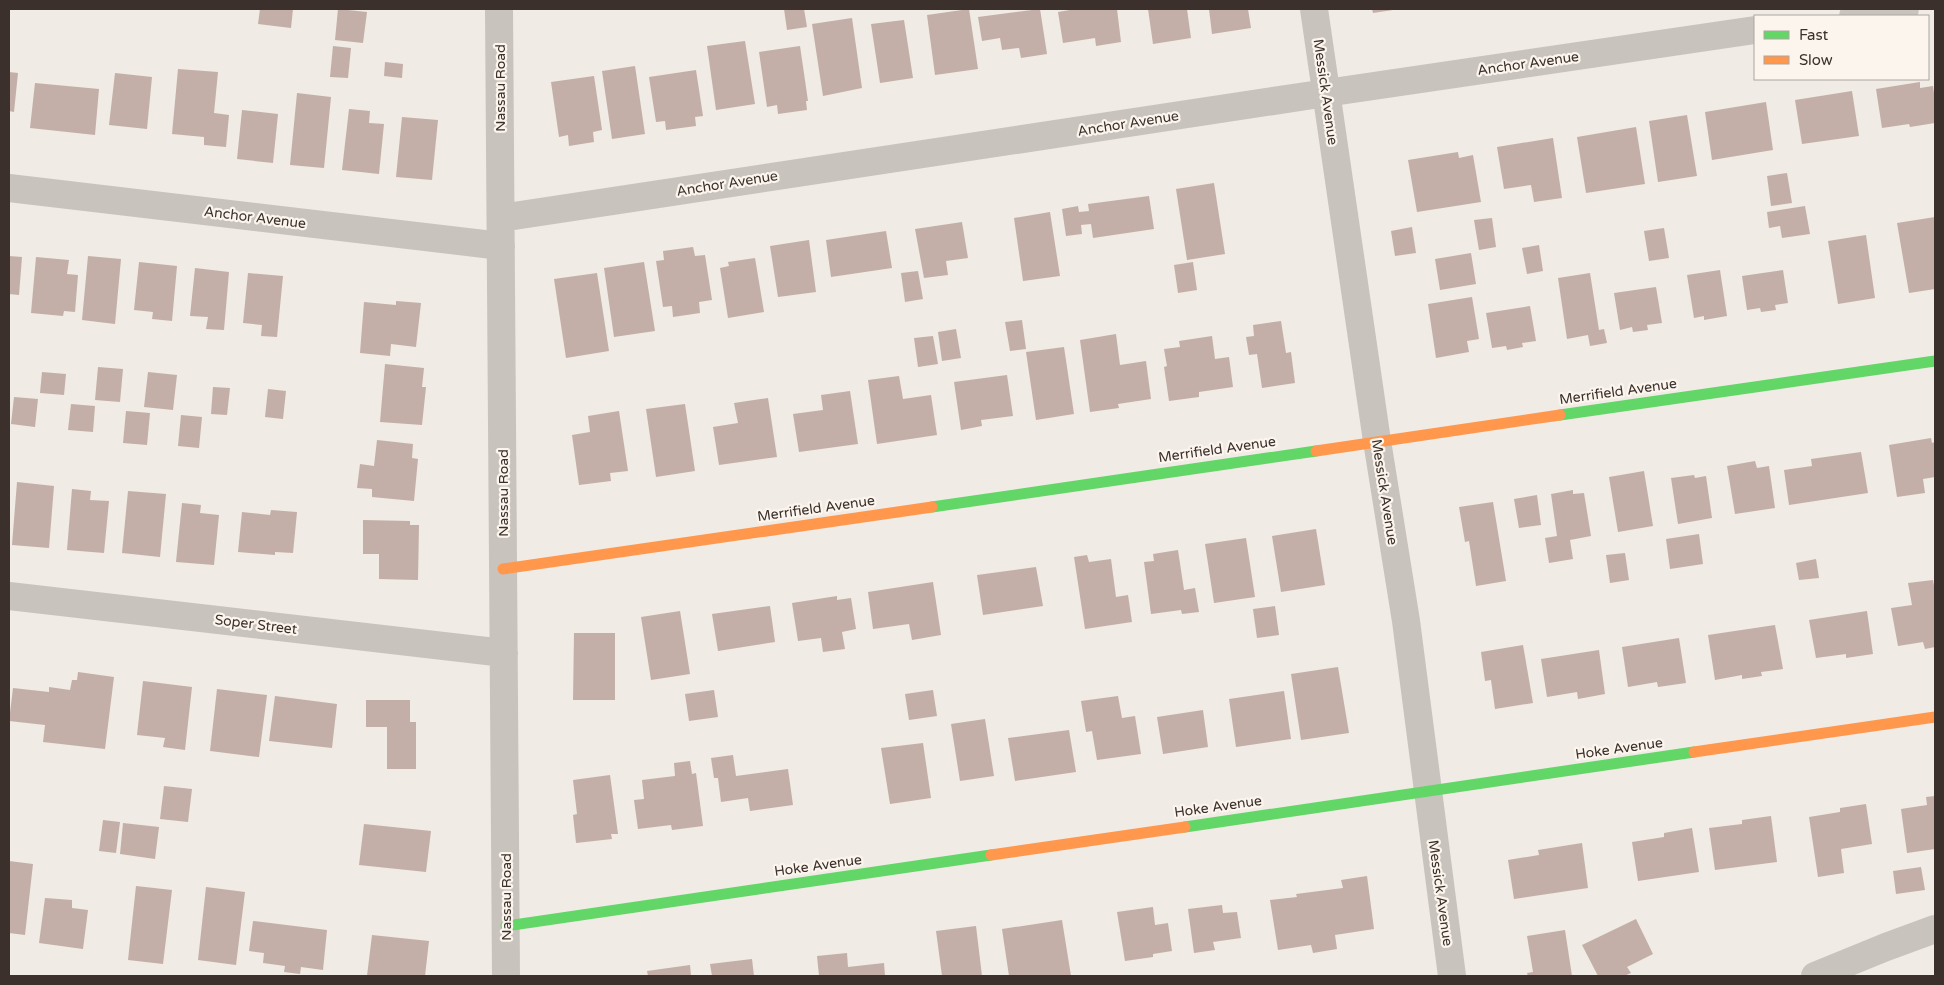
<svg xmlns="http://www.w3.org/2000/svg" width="1944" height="985" font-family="'Varela Round',sans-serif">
<rect width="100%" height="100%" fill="#f0ebe5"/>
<path fill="#c3afa7" d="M260 9H293L291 28 258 24Z
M338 9 367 12 363 43 335 40Z
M784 9H804L807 27 787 30Z
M969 9 978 69 935 75 927 15Z
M1040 9 1047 54 1021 58 1019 48 1002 50 1000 38 982 41 978 17Z
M1076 9H1117L1121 42 1096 46 1095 38 1063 43 1058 12Z
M1148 9H1187L1191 38 1153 44Z
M1209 9H1248L1251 28 1212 34Z
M1372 9H1393V10L1373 13Z
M852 18 862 88 823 96 812 24Z
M904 20 913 78 880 83 871 24Z
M745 41 755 104 716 110 707 46Z
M333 46 351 48 348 78 330 77Z
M800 46 808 101H806L807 110 778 114 777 105 767 107 759 52Z
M385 62 403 64 402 78 384 76Z
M635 66 645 134 612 139 602 71Z
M178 69 218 72 214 113 229 115 226 147 204 145V137L172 134Z
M696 70 703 116 695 117 696 126 666 130 665 121 656 122 649 77Z
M9 72 18 73 14 112 9 111Z
M115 73 152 77 147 129 109 125Z
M594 76 602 130 593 132 594 142 569 146 568 135 559 137 551 82Z
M1920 82V88L1933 86 1935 100V123L1910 127 1909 124 1882 128 1876 89Z
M35 83 99 89 95 135 30 128Z
M1852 91 1859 136 1802 144 1795 100Z
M297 93 331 97 324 168 290 165Z
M1766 102 1773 150 1712 160 1705 112Z
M349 109 370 111 369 123 384 124 379 174 342 170Z
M242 110 278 114 273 163 237 159Z
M1687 115 1697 176 1658 182 1649 121Z
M402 117 438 120 432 180 396 177Z
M1636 127 1645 184 1586 193 1577 137Z
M1553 138 1562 198 1534 202 1531 185 1504 189 1497 147Z
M1458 152 1459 158 1473 155 1481 202 1417 212 1408 160Z
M1787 173 1792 203 1771 206 1767 176Z
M1214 183 1225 254 1187 260 1176 189Z
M1149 196 1154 229 1093 238 1091 224 1081 225 1082 234 1066 236 1062 209 1078 206 1079 212 1089 211 1088 204Z
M1805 206 1810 234 1782 238 1780 226 1769 228 1767 212Z
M1050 212 1060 276 1023 281 1014 218Z
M1935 217V289L1909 293 1897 223Z
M1492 218 1496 247 1479 250 1474 220Z
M962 222 968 258 946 261 948 275 924 278 915 229Z
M1412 227 1416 253 1395 256 1391 231Z
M1664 228 1669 258 1649 261 1644 231Z
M886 231 892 268 831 277 826 240Z
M1866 235 1875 298 1838 304 1828 241Z
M809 240 816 292 778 297 770 246Z
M1539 245 1543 271 1527 274 1522 248Z
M693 247 695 256 705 255 712 300 699 302 700 313 673 317 672 306 663 307 656 261 664 260 663 251Z
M1471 253 1476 284 1440 290 1435 259Z
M9 256 22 257 19 295 9 294Z
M88 256 121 259 115 324 82 320Z
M36 257 69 260 67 274 78 275 75 312 64 311 63 316 31 313Z
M755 258 764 312 728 318 720 268 729 266 728 262Z
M139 262 177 266 172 321 152 319 153 312 134 310Z
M644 262 655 331 614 337 604 268Z
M1193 262 1197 290 1178 293 1174 265Z
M195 268 229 272 224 330 206 329 208 317 190 316Z
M1720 270 1727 316 1704 320V316L1694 318 1687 275Z
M1783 270 1788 303 1775 305 1776 310 1761 312 1760 308 1747 310 1742 276Z
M918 271 923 299 905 302 901 273Z
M248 273 283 276 277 337 261 336 262 325 243 323Z
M597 273 609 351 566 358 554 279Z
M1590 273 1599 330 1604 329 1607 343 1590 346 1588 335 1567 339 1558 278Z
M1656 287 1662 323 1647 325 1648 330 1633 332 1632 327 1620 330 1614 293Z
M1472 297 1479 339 1467 341 1469 352 1436 358 1428 304Z
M396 301 421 303 416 347 391 344 390 356 360 353 364 302 396 305Z
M1530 306 1536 341 1522 343 1523 347 1507 350 1506 346 1492 348 1486 313Z
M1022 320 1026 349 1010 351 1005 322Z
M1281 321 1286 353 1291 352 1295 383 1262 388 1257 354 1249 355 1246 337 1254 336 1253 325Z
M956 329 961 358 942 361 938 332Z
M1116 334 1120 365 1146 361 1151 399 1118 404 1119 408 1090 412 1080 340Z
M933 336 938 364 918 367 914 338Z
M1212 336 1215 359 1229 357 1233 387 1199 392V397L1169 401 1164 367 1167 366 1164 349 1180 347 1179 341Z
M1064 347 1074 414 1036 420 1026 352Z
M385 364 424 368 422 387H426L422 425 380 422Z
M98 367 123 369 120 402 95 400Z
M42 372 66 374 64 395 40 393Z
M148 372 177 375 173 410 144 407Z
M1007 375 1013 416 981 420 982 426 961 430 954 382Z
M899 376 903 399 931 395 937 435 877 444 868 380Z
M213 387 230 388 227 415 211 414Z
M268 389 286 391 283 419 265 417Z
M850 391 858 444 799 452 793 414 823 410 821 395Z
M14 397 38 399 35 427 11 424Z
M768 398 777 457 719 465 713 427 738 423 734 403Z
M71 404 95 406 93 432 68 430Z
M685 404 695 471 656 477 646 409Z
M126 411 150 413 147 445 123 443Z
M619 411 628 471 610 473 611 481 579 485 572 435 590 432 588 416Z
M181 415 202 417 199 448 178 446Z
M1931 438 1932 443 1935 442V477L1923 479 1925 493 1897 497 1889 445Z
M377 440 413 444 412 458 418 459 414 501 372 497V489L357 488 360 464 374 466Z
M1861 452 1868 493 1789 505 1784 470 1812 466 1811 459Z
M1755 461 1757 468 1769 466 1775 508 1735 514 1727 466Z
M1644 471 1653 526 1618 532 1609 477Z
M1694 475 1695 478 1706 476 1712 518 1678 524 1671 478Z
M17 482 54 486 49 548 12 545Z
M72 489 91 491 90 500 109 501 104 553 67 550Z
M1573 490V494L1584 493 1591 536 1570 540 1573 559 1549 563 1545 538 1557 536 1551 494Z
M128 491 166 494 160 557 122 553Z
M1537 495 1541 525 1519 528 1514 499Z
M1493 502 1506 581 1476 586 1469 541 1465 542 1459 507Z
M182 503 201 505 200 513 219 515 214 565 176 562Z
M271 510 297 512 293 553 275 552V555L238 552 242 512 270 515Z
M363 520 410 521V525H419L418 580 379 579V554H363Z
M1316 529 1325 585 1281 592 1272 536Z
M1699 534 1703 564 1670 569 1666 539Z
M1246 538 1255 597 1214 603 1205 544Z
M1178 550 1184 590 1195 588 1199 612 1182 614 1181 610 1151 614 1144 562 1154 561 1153 554Z
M1625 553 1629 580 1610 583 1606 555Z
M1087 555 1089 562 1111 559 1116 597 1128 595 1132 622 1085 629 1074 557Z
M1816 559 1819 578 1799 580 1796 563Z
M1036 567 1043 606 983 615 977 575Z
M1933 580 1935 591V647L1925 649 1923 642 1898 646 1891 608 1912 605 1908 583Z
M933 582 941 635 912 640 909 624 873 629 868 592Z
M837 596V600L851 598 856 629 842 632 845 649 823 652 821 638 798 641 792 603Z
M770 606 775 642 718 651 712 614Z
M1275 606 1279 635 1257 638 1253 609Z
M680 611 690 674 651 680 641 617Z
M1867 611 1873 654 1846 658V654L1816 658 1809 620Z
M1775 625 1783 669 1761 672 1762 676 1742 679V675L1715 680 1708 635Z
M574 633H615V700H573Z
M1679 638 1686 683 1658 687 1657 682 1628 687 1622 647Z
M1523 645 1533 703 1495 709 1491 680 1485 681 1481 652Z
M1599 650 1605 694 1578 699 1577 692 1547 697 1541 659Z
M1338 667 1349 733 1301 740 1291 674Z
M78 672 114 677 105 749 43 742 45 725 9 721 13 688 49 692V687L70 690 72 680H77Z
M143 681 192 687 185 750 163 747 165 738 137 735Z
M217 689 267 695 259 757 210 751Z
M714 690 718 717 689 721 685 694Z
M933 690 937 716 909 720 905 694Z
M1284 691 1291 739 1236 747 1229 699Z
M275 696 337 704 332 748 269 741Z
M1118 696 1122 718 1135 716 1141 754 1097 760 1092 731 1086 732 1081 701Z
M366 700H410V722H416V769H387V727H366Z
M1203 710 1208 747 1163 754 1157 717Z
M985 719 994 776 960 781 951 724Z
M1069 730 1076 772 1015 781 1008 738Z
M923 743 931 798 890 804 881 748Z
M733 755 736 776 788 769 793 805 750 811 748 798 721 802 718 778H714L711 758Z
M690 761 692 774 696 773 703 826 672 830 671 825 638 829 634 800 644 799 642 780 675 776 674 763Z
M610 775 618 834H611L612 839 576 843 573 815 577 814 573 780Z
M164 786 192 789 188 822 160 819Z
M1935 796V849L1907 853 1901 809 1927 805 1926 797Z
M1866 804 1872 844 1841 849 1844 873 1818 877 1809 817 1840 812V808Z
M1771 816 1777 862 1715 870 1709 828 1742 824V820Z
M103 820 120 822 116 853 99 851Z
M123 823 159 827 155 859 120 854Z
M364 824 431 831 426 872 359 865Z
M1692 828 1699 872 1638 881 1632 842 1664 837V833Z
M1582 843 1588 888 1514 899 1508 860 1539 855 1538 850Z
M9 861 33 864 25 935 9 933Z
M1921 867 1925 890 1896 894 1893 871Z
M1367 876 1374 929 1335 935 1337 949 1313 953 1311 945 1278 950 1270 900 1297 897 1296 894 1343 888 1341 880Z
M136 886 172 890 163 964 128 960Z
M206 887 245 892 236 965 198 960Z
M45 898 72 900V908L88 910 83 949 39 943Z
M1222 905 1223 913 1237 912 1241 938 1213 942 1215 950 1194 953 1188 909Z
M1153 907 1155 925 1168 923 1172 951 1153 954V957L1125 961 1117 912Z
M1636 919 1653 954 1627 967 1631 973 1624 976H1598L1582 945Z
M1062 920 1071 976H1009L1002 929Z
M253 921 327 930 323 970 301 967 300 974 284 972 285 966 263 963 264 953 249 951Z
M976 926 982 976H942L936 931Z
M1565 930 1572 976H1528L1527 973 1533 972 1527 936Z
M372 935 429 941 425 976H367Z
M847 953 848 967 884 963 885 976H819L817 956Z
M752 959 754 976H712L710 964Z
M690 965 691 976H648L647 971Z"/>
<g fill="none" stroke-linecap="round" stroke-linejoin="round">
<path stroke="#c9c3be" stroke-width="28" d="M499 9 506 976
M1314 9 1377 441 1406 621 1452 976
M1853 16 1905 9
M9 188 501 246
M501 218 1326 93 1755 30
M9 596 504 653
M1815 976 1886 947 1935 929"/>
<path stroke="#63d668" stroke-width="11" d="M1560 415 1935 361
M932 507 1316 451
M1185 827 1694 752
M506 926 991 855"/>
<path stroke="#ff974d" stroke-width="11" d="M1316 451 1560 415
M503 569 932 507
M1694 752 1935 717
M991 855 1185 827"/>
</g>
<g text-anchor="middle" stroke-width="4.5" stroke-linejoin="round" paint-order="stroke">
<g font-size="14" fill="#3b302b" stroke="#fbf5ee">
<text transform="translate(1528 63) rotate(-8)" y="5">Anchor Avenue</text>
<text transform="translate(500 88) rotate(-90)" y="5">Nassau Road</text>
<text transform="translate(1326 92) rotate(82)" y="5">Messick Avenue</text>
<text transform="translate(1128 123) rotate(-9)" y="5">Anchor Avenue</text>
<text transform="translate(727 183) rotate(-9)" y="5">Anchor Avenue</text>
<text transform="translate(255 217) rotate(7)" y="5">Anchor Avenue</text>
<text transform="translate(1618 391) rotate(-8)" y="5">Merrifield Avenue</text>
<text transform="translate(1217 449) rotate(-8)" y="5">Merrifield Avenue</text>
<text transform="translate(1385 492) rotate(81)" y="5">Messick Avenue</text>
<text transform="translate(503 493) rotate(-90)" y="5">Nassau Road</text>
<text transform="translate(816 508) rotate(-8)" y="5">Merrifield Avenue</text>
<text transform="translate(256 624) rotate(7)" y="5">Soper Street</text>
<text transform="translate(1619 748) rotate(-8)" y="5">Hoke Avenue</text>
<text transform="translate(1218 806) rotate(-8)" y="5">Hoke Avenue</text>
<text transform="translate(818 865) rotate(-8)" y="5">Hoke Avenue</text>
<text transform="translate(1441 893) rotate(82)" y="5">Messick Avenue</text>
<text transform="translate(506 897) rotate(-90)" y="5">Nassau Road</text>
</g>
</g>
<rect width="1944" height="985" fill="none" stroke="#3b302b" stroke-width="20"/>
<rect x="1754" y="15" width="175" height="65" fill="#fbf5ee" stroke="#aea6a0"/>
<rect x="1764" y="31" width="25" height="8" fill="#63d668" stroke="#aea6a0"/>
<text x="1799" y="40" font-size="15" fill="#3b302b">Fast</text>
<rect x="1764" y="56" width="25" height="8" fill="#ff974d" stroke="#aea6a0"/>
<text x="1799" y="65" font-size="15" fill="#3b302b">Slow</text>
</svg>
